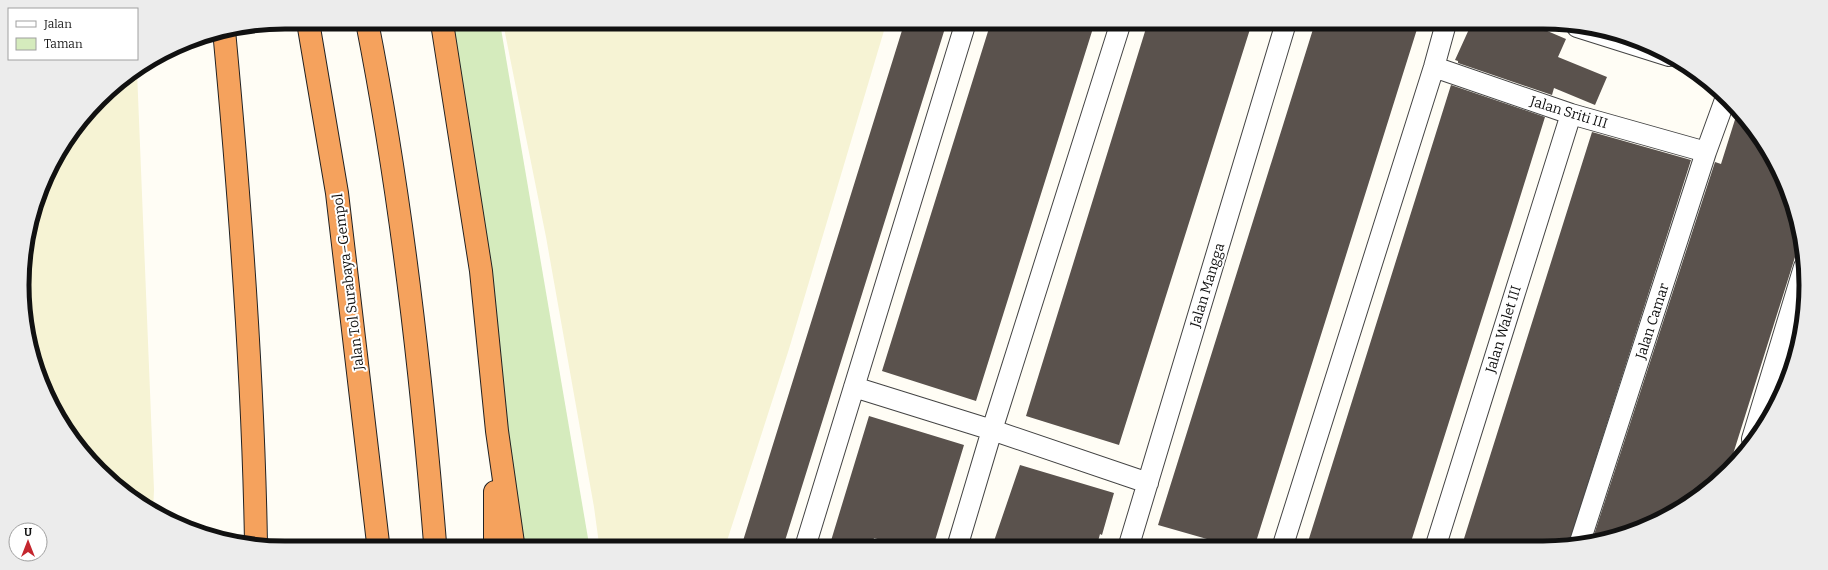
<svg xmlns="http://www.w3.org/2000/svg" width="1828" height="570" font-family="Bitter,serif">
<rect width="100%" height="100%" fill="#fffdf5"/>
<path fill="#f6f3d4" d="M503 23 886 24 789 349 726 544H599L594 507 546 237Z
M137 71 154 490 153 511 139 504 99 471 66 431 31 353 23 302 24 251 49 168 76 125 111 87Z"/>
<path fill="#d5ebbd" d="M442 23H500L589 544 513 543Z"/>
<path fill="#5a524d" d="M904 24 946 25 784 544H742Z
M990 25H1094L976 401 882 371Z
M1147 25 1251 26 1119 445 1026 416Z
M1314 26H1418L1255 545H1213L1214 541 1158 525Z
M1470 27H1538L1566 39 1558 57 1607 77 1595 105 1554 88 1552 95 1458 63V61L1455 60Z
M1451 85 1545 117 1512 223 1410 545H1307Z
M1738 110 1762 139 1786 185 1801 238 1729 467 1716 483 1659 521 1592 541 1715 162 1721 164Z
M1592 132 1691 160 1568 546 1462 545Z
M869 416 964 445 934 544H895L874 538 872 544H830Z
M1020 465 1114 493 1102 535 1100 534 1097 545 993 544Z"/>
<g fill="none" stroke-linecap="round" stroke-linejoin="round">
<defs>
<path id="minor" d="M1577 27 1669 56
M1434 67 1571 114 1706 152
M854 387 992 430 1148 483
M1752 439 1804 267
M806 544 965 25
M958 544 992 430 1120 25
M1129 545 1285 26
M1283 545 1434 67 1445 27
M1436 545 1571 114
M1579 545 1706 152 1726 97"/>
<path id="motorway" d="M308 22 337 193 378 543
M367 22C401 194 421 369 435 543
M442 23 481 271 497 431 513 543
M224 30C240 200 253 372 256 543
M495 492V543"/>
</defs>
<use href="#minor" stroke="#444" stroke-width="22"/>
<use href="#motorway" stroke="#222" stroke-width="24"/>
<use href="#minor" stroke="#fff" stroke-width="20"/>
<use href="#motorway" stroke="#f5a25d" stroke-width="22"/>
</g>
<g text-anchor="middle" stroke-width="4" stroke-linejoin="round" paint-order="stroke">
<g font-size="14" fill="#111" stroke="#fff">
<text transform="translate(1569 112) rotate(17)" y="5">Jalan Sriti III</text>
<text transform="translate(348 282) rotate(-97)" y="5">Jalan Tol Surabaya–Gempol</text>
<text transform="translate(1207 285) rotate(-73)" y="5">Jalan Mangga</text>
<text transform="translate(1652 321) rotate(-72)" y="5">Jalan Camar</text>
<text transform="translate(1503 329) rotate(-73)" y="5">Jalan Walet III</text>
</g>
</g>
<path d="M0 0H1828V570H0ZM285 29H1543A256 256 0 0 1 1799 285V285A256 256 0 0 1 1543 541H285A256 256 0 0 1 29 285V285A256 256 0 0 1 285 29Z" fill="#ececec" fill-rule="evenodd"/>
<path fill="none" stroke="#111" stroke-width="5" d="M285 29H1543A256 256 0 0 1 1799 285V285A256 256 0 0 1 1543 541H285A256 256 0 0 1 29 285V285A256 256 0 0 1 285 29Z"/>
<rect x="8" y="8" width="130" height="52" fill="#ffffff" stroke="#a0a0a0"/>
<rect x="16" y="21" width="20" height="6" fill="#ffffff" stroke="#a0a0a0"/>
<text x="44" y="28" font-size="12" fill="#111111">Jalan</text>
<rect x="16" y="38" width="20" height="12" fill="#d5ebbd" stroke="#a0a0a0"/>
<text x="44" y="48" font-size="12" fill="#111111">Taman</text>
<g transform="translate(28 542)"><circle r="19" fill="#ffffff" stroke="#a0a0a0"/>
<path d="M0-3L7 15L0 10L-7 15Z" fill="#c4262e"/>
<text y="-6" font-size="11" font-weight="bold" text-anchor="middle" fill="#111111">U</text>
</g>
</svg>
